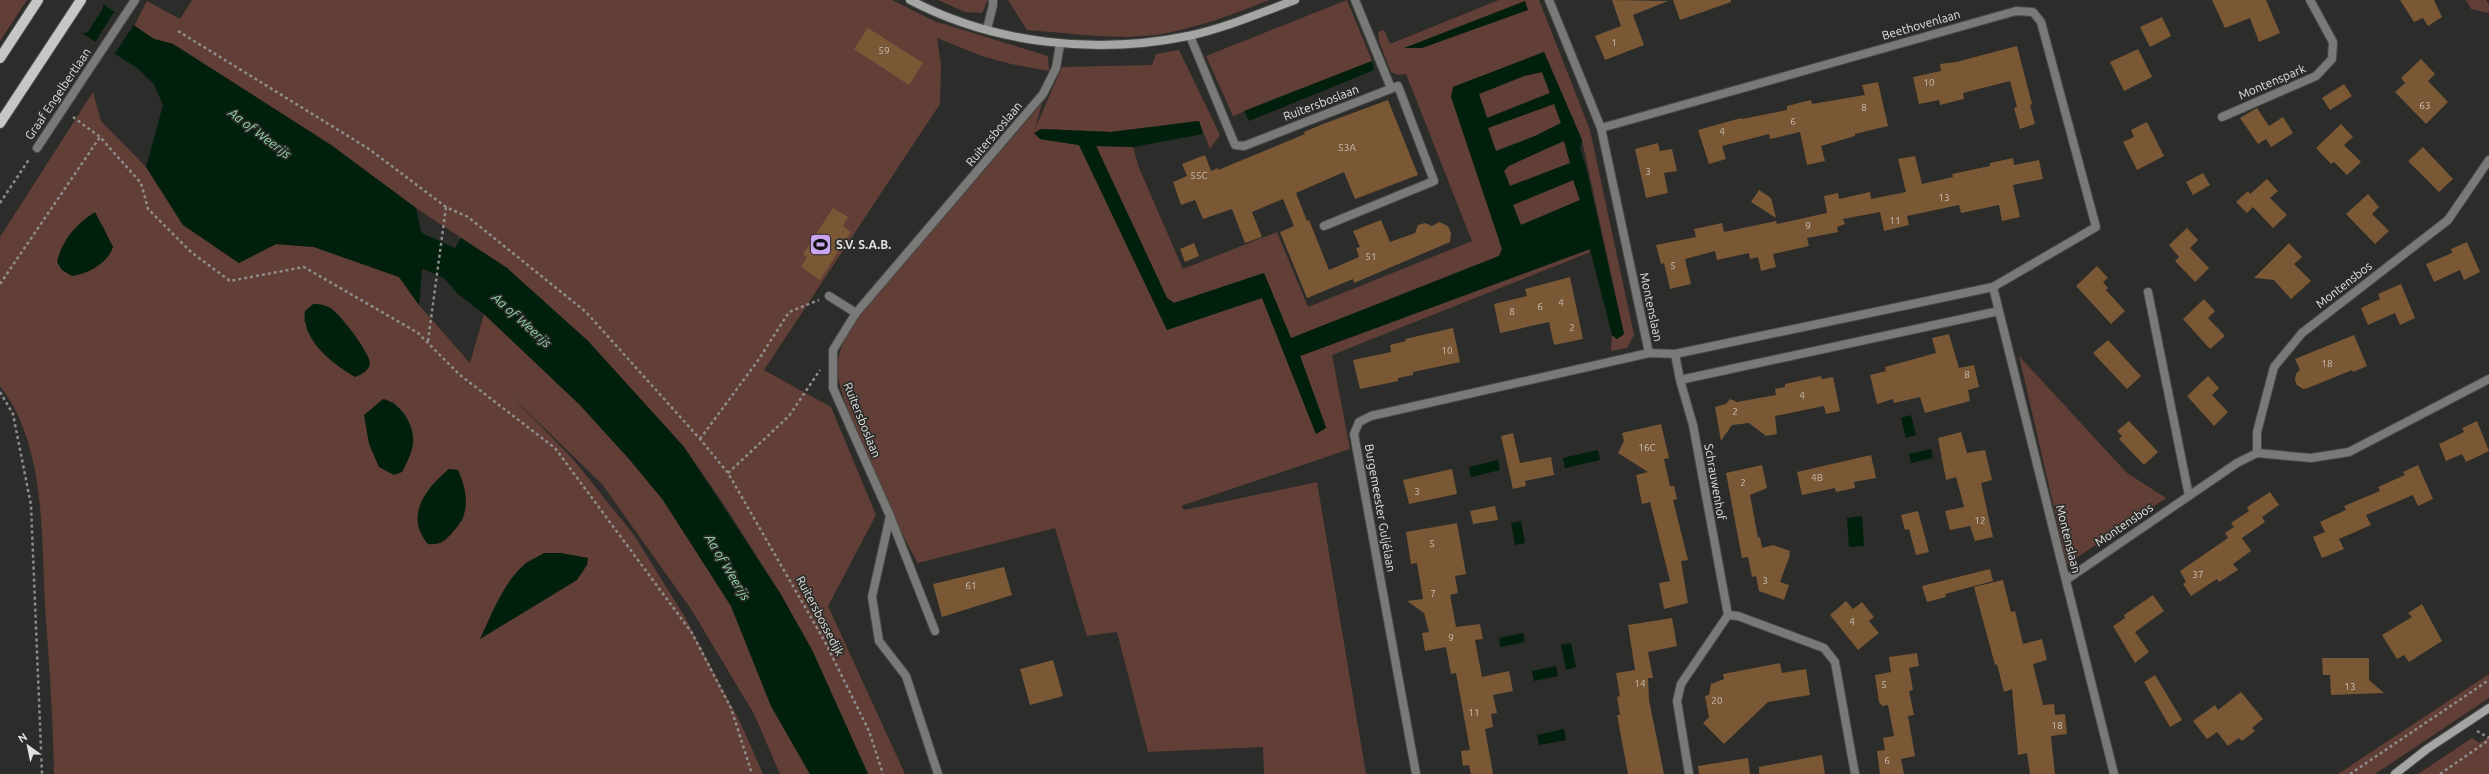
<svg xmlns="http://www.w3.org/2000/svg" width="2489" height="774" font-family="Ubuntu,sans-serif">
<rect width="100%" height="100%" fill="#2c2c2a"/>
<path fill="#623f36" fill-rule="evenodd" d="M0 0H27L0 41Z
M192 0H892L934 21 1048 56 1049 71 1011 64 982 56 937 38 941 64 940 104 764 370 831 407 876 515 828 606 905 774H868L812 650 780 593 725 506 684 447 588 341 507 268 416 208 331 145 173 44 154 39 134 26 147 1 180 19Z
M938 0H988L982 13 965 12Z
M1008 0H1269C1232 15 1195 29 1155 35 1113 40 1069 33 1027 30Z
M1347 0 1372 61 1233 116 1206 56Z
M1499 0H1539L1590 130 1634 335 1627 348 1611 351 1612 335 1617 339 1624 334 1582 140 1544 52 1453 87 1502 249 1499 256 1291 339 1264 273 1174 303 1167 298 1096 146 1133 147 1139 168 1183 269 1277 232 1308 307 1472 241 1406 74 1398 75 1391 72 1379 41 1378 32 1384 30 1390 44Z
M2466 0H2486L2489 5V13L2471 9Z
M1179 50 1220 135 1210 149 1199 121 1111 132 1041 129 1040 139 1079 145 1167 329 1262 298 1316 434 1326 427 1300 356 1591 249 1588 253 1332 355 1350 449 1181 506 1184 510 1317 482 1366 774H1264L1263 747 1148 752 1117 632 1087 636 1055 528 918 563C901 536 833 391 837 365 840 343 851 328 863 311L1042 103 1035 129 1062 67 1152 65 1156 54Z
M1542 72 1550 93 1487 118 1479 94 1524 76Z
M93 92 101 121 146 167 183 225 239 263 276 244 314 247 399 277 419 305 470 363 484 314 580 405 630 460 663 500 731 606 771 706 810 774H780L754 714 691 609 602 484 508 393 572 458 634 535 686 619 741 724 763 774H54C53 717 49 661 45 605 41 533 46 446 0 386V237ZM103 225 107 237 113 247 66 273ZM305 311C317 315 334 316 344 323 352 328 371 359 368 368L304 321ZM392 401C416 423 417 444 402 472ZM449 469 458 470C466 488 468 504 462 522L431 486ZM544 553 588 558 582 573 481 638Z
M1554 103 1561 123 1535 136 1496 152 1487 128Z
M1564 140 1570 163 1510 186 1504 171 1509 166Z
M1574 180 1580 200 1521 225 1512 205Z
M2019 356 2127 473 2166 498 2067 564Z
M2489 674V698L2375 774H2338Z
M2489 737V774H2418L2472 738 2479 743Z"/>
<path fill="#001f0c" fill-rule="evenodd" d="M28 0H97L154 39 173 44 331 145 416 208 427 259 422 271 419 305 399 277 314 247 276 244 239 263 183 225 146 167 163 105 154 84 136 67Z
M1525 1 1528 10 1422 48H1404Z
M1544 52 1582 140 1580 149 1586 167 1624 334 1617 339 1612 335 1590 249 1300 356 1326 428 1316 434 1262 298 1167 330 1079 145 1040 139 1034 133 1041 129 1111 132 1199 121 1203 134 1133 147 1096 146 1167 298 1174 303 1264 273 1291 338 1499 256 1502 249 1451 97 1453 87ZM1542 72 1550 93 1487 118 1479 94 1524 76ZM1554 104 1561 123 1535 136 1496 151 1488 128ZM1564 141 1570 163 1510 186 1504 171 1508 166ZM1573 180 1580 200 1521 225 1513 205Z
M1372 61 1374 70 1249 121 1244 111Z
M95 212 113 247C108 263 88 274 72 276L62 270 57 262C62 240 76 224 95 212Z
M461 238 507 268 588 341 684 447 780 593 812 650 868 774H810L771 706 731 606 663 500 630 460 580 405 484 314 458 294 445 279 447 261Z
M313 304C321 304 327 305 333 310 342 317 369 352 370 363 370 370 361 375 355 377 332 363 302 341 305 311Z
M383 399C402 403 418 429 412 449 410 457 406 464 402 472L394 475 379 467 369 444 364 415Z
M1911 415 1916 435 1906 438 1901 418Z
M1931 449 1933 458 1911 463 1909 454Z
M1598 450 1600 460 1565 468 1563 458Z
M1498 460 1500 470 1471 477 1469 467Z
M449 469 458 470C468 494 471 513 452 533 444 542 440 545 428 544 404 516 426 488 449 469Z
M1862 516 1864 546 1849 547 1847 518Z
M1521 521 1525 543 1515 545 1511 523Z
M544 553H561L588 558 587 565 577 580 480 639C492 614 503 583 525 564 530 560 538 557 544 553Z
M1523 633 1525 642 1500 647 1499 638Z
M1571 643 1576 667 1566 670 1561 645Z
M1556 666 1558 676 1534 681 1532 671Z
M1564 729 1566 740 1539 745 1537 735Z"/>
<path fill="#2c2c2a" d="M27 0H100L104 3 102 10 88 32 80 34Z
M114 12 134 25 113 56 94 44Z"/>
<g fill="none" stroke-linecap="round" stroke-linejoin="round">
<path stroke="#001f0c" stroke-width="32" d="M389 228 414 247 469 272 484 285"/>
</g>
<path fill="#7a5835" d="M1612 0 1668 1 1633 15 1644 45 1605 60 1595 36 1621 26Z
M1673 0H1731V2L1680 20Z
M2212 0H2266L2280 33 2259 42 2250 18 2225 28Z
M2400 0H2434L2442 17 2428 26 2423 18 2414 22Z
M2162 17 2171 36 2150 47 2140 27Z
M868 28 923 63 909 85 854 49Z
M2017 46 2032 104 2030 105 2035 124 2020 129 2014 108 2017 107 2010 81 1963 93 1964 99 1940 105 1939 100 1919 104 1913 77 1941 71 1940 64 1956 62Z
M2138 49 2152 77 2124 91 2110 62Z
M2421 59 2435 74 2428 81 2448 102 2426 124 2395 92 2405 83 2401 78Z
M1878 82 1888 126 1855 134V136L1821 146 1825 161 1807 165 1800 132 1770 139 1769 134 1722 146 1726 159 1709 164 1698 130 1741 118 1742 119 1787 110V106L1811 100 1812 104 1865 95 1862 85Z
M2344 84 2352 96 2330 110 2322 98Z
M1388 100 1418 175 1355 199 1344 172 1296 193 1307 221 1309 220 1329 270 1359 257 1356 248 1360 247 1353 231 1381 220 1390 242 1415 233 1418 225 1425 223 1432 226 1439 222 1448 226 1451 233 1450 242 1354 283 1353 279 1307 298 1280 232 1294 226 1283 199 1252 212 1262 237 1245 243 1232 209 1203 219 1195 200 1181 205 1173 182 1187 176 1182 164 1205 155 1211 171 1218 168V170L1305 134 1304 132 1323 124Z
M2257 108 2269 126 2283 117 2293 133 2271 147 2266 139 2258 144 2240 118Z
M2147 122 2164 156 2137 170 2123 142 2134 137 2131 130Z
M2341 124 2353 137 2344 145 2361 162 2347 175 2334 162 2331 164 2316 148Z
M1658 143 1660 151 1672 149 1677 171 1664 173 1668 193 1646 198 1635 149Z
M2423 147 2453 179 2439 192 2408 161Z
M1915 156 1922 184 1953 177 1952 174 1990 166V163L2013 158 2014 165 2039 160 2043 179 2013 185 2020 217 2002 221 1999 205 1961 213 1959 205 1907 216 1909 225 1884 231 1880 212 1843 219 1845 224 1837 227 1838 232 1807 238 1809 246 1773 254 1776 267 1761 271 1758 257 1750 259 1749 253 1717 260 1715 251 1685 259 1691 284 1670 289 1664 263 1661 264 1656 245 1696 237 1694 229 1722 223 1724 232 1776 221 1777 224 1827 213 1824 196 1838 193 1839 199 1870 192 1871 199 1906 192 1898 159Z
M2203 173 2210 185 2193 195 2186 182Z
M2267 179 2278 191 2270 198 2287 215 2273 228 2253 207 2247 213 2236 202 2248 191 2250 194Z
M1759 190 1771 198 1776 218 1751 202Z
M2368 194 2379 207 2372 214 2389 231 2375 244 2346 214Z
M833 208 848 217 843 226 851 232 820 280 801 267 807 257 803 254Z
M2187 228 2198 240 2190 248 2209 268 2195 282 2175 261 2179 257 2169 245Z
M2467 242 2480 272 2464 280 2460 270 2434 282 2426 264 2452 253 2451 249Z
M1194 243 1199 256 1185 262 1180 249Z
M2289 243 2302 257 2294 264 2311 281 2291 299 2274 280 2254 278Z
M2097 266 2108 278 2103 282 2108 288 2106 290 2125 311 2111 324 2076 286Z
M1570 277 1583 339 1554 345 1549 322 1500 333 1494 304 1527 296 1525 289Z
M2401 284 2415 318 2400 325 2395 313 2368 325 2361 308 2380 299 2378 294Z
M2204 299 2215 311 2208 318 2225 336 2210 349 2183 319Z
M1453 328 1460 362 1413 372V375L1398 378V381L1360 389 1353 360 1391 352 1390 345 1406 341 1405 339Z
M1949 334 1959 368 1974 365 1979 387 1968 390 1970 401 1925 413 1920 397 1894 403 1893 399 1877 404 1870 375 1886 371 1885 367 1936 353 1932 338Z
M2354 335 2367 366 2353 372 2352 370 2308 388 2303 389 2297 385 2295 380 2296 374 2300 370 2295 359Z
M2108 340 2141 376 2127 389 2093 353Z
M1821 376 1822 379 1833 377 1840 411 1826 414 1824 406 1775 416 1777 434 1766 436 1749 423 1732 425 1721 441 1715 407 1726 404 1730 399 1737 402 1776 395 1775 389 1785 387V384Z
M2208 376 2219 388 2212 395 2228 412 2214 426 2187 396Z
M2129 421 2158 452 2144 465 2119 439 2122 436 2117 431Z
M2477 421 2489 451 2466 462 2462 454 2446 461 2439 444 2464 432 2462 428Z
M1661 424 1669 458 1664 459 1670 486H1674L1677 499 1673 500 1688 560 1681 561 1688 603 1664 609 1659 583 1670 581 1650 502 1642 504 1636 475 1648 472 1618 453 1624 441 1622 433Z
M1961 432 1967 453 1985 450 1992 480 1981 483 1993 537 1975 541 1970 526 1950 530 1945 511 1964 507 1956 477 1946 480 1938 438Z
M1513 433 1520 463 1551 457 1554 475 1525 481 1526 486 1513 489 1501 436Z
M1871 455 1876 478 1854 482 1855 488 1836 492 1835 488 1802 495 1797 472Z
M1762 465 1767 488 1750 495 1758 538 1760 537 1762 548 1773 545 1790 551 1789 555H1790L1780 582 1789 585 1784 600 1759 591 1756 576 1752 577 1748 557 1742 558 1726 473Z
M2418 465 2433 499 2418 506 2413 495 2366 515 2371 525 2339 539 2344 549 2322 558 2313 537 2325 532 2320 522 2346 510 2344 506 2380 491 2378 487 2405 475 2403 472Z
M1452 469 1457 494 1409 504 1403 480Z
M2270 492 2279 505 2262 517 2265 522 2242 538 2251 551 2233 564 2238 570 2219 582 2217 579 2191 596 2183 584 2186 582 2180 571 2228 538 2225 533 2234 527 2231 523 2249 511 2247 507Z
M1495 506 1498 520 1473 524 1470 511Z
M1918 511 1929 552 1916 555 1909 529 1905 530 1901 515Z
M1457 523 1466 574 1455 576 1458 593 1450 595 1456 627 1480 624 1483 639 1475 640 1482 677 1509 671 1513 691 1493 695 1497 713 1491 714 1493 727 1485 729 1493 774H1471L1469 765 1463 766 1461 751 1470 750 1456 673 1451 674 1446 647 1425 651 1422 633 1429 632 1424 613 1407 601 1423 599 1417 563 1411 564 1406 532Z
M1004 567 1012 595 942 617 933 584Z
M1990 569 1993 581 1945 594 1946 597 1927 602 1922 586Z
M2003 580 2011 612 2015 611 2023 644 2042 639 2047 660 2033 664 2043 705 2054 704 2055 715 2065 714 2067 734 2051 736 2055 774H2030L2027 753 2018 755 2012 689 2004 692 1997 664 1995 665 1974 587Z
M2153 595 2164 611 2135 632 2149 652 2135 663 2113 626 2125 618 2124 615Z
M1846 601 1853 609 1862 602 1874 617 1869 621 1879 633 1858 650 1830 615Z
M2422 604 2442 641 2409 662 2404 655 2397 659 2382 635 2412 617 2408 613Z
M1672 618 1677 646 1648 652 1653 678H1648L1649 700 1664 774H1628L1617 715H1620L1617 697 1620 696 1616 673 1635 670 1628 625Z
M1917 653 1919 666 1909 668 1913 690 1909 691 1914 715 1908 716 1915 756 1901 759 1904 774H1880L1877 751 1885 750 1883 738 1894 736 1888 705 1882 706 1879 702 1875 675 1891 672 1889 657Z
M2322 658H2369V680L2384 693 2331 695 2330 675H2323Z
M1053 660 1063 696 1030 705 1020 669Z
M1780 663 1782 673 1806 669 1810 695 1768 702 1724 744 1703 723 1709 717 1705 696 1709 695 1711 684 1724 679 1723 674Z
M2155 675 2182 720 2170 727 2144 682Z
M2241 692 2263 719 2252 728 2255 731 2242 741 2239 738 2228 746 2217 732 2207 739 2193 721 2215 705 2218 710Z
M1822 755 1825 774H1759V767Z
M1748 758 1750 774H1699L1698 766Z"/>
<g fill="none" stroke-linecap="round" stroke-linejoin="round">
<defs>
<path id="lane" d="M829 296 856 313
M890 516 872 597 879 641 906 676 938 774"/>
<path id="street" d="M1355 0 1391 88
M1549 0 1601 128 1649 353 1675 354 1993 287 2114 774
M987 29 993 5V0
M1190 36 1235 145 1244 146 1398 86 1434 181 1324 226
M2222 117 2316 76 2332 59 2333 42 2310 0
M1601 128 2016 11 2033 12 2041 22 2096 227 1993 287
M37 148 135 0
M2148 292 2189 496
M1675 354 1680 380 1693 425 1728 615 1681 684 1677 701 1689 774
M1680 380 1999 311
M2257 453V432L2274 367 2302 333 2448 220 2489 160
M2066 580 2237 463 2257 453 2311 458 2349 452 2489 379
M1728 615 1738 616 1824 648 1835 662 1855 774
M935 631 890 516 833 388V350L856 313 1043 94 1056 68 1060 44
M1416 774 1354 434 1359 422 1371 416 1649 353"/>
<path id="secondary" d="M910 0C994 44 1096 55 1188 36 1225 28 1260 13 1295 0
M2395 774 2427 749 2489 708"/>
<path id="primary" d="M0 58 38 0
M0 123 81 0"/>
</defs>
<use href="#lane" stroke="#494947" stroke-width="10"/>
<use href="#street" stroke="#494947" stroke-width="10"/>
<use href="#secondary" stroke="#494947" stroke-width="10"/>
<use href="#primary" stroke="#494947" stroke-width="12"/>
<path stroke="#8e8d8c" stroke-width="2.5" stroke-dasharray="3 3" stroke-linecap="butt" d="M178 31 369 149 446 207 468 217 586 312 700 439 728 473 824 640 869 731 883 774
M73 117 100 137 141 183 148 209 191 252 230 281 304 267 418 333 460 375 555 448 692 633 731 708 752 774
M0 203 30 158
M0 284 100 137
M428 341 446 207
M0 392 13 414 31 505 42 774
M700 439 759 359 789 312 819 300
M728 473 789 416 820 370
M2477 731 2489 738
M2350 774 2489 680
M2440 774 2489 740"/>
<use href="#lane" stroke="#797978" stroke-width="8"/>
<use href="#street" stroke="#797978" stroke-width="8"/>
<use href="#secondary" stroke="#a5a5a4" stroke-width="8"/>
<use href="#primary" stroke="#c6c7c5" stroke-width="10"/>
</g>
<defs>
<symbol id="stadium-square" viewBox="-11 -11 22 22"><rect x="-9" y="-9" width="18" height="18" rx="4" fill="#c9a5ee" stroke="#2c2c2a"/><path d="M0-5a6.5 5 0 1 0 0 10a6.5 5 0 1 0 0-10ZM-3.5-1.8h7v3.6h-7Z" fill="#111"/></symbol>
</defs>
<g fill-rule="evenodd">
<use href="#stadium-square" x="808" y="232" width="25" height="25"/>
</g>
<g text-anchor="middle" stroke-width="3.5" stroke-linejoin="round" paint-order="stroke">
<g font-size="10" fill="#c8bfb5">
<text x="1614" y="46">1</text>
<text x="884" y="54">59</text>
<text x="1929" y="86">10</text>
<text x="2425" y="109">63</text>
<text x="1864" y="111">8</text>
<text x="1793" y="125">6</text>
<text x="1722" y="135">4</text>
<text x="1347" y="151">53A</text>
<text x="1648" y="175">3</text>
<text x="1199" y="179">55C</text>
<text x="1944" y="201">13</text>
<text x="1895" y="224">11</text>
<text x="1808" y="229">9</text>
<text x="1371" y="260">51</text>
<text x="1673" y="269">5</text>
<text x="1561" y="306">4</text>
<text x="1540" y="310">6</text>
<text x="1512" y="315">8</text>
<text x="1572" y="331">2</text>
<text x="1447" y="354">10</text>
<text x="2327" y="367">18</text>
<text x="1967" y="378">8</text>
<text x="1802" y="399">4</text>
<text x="1735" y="415">2</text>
<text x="1647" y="451">16C</text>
<text x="1817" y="481">4B</text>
<text x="1743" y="486">2</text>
<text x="1417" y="495">3</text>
<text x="1980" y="524">12</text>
<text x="1432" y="547">5</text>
<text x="2198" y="578">37</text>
<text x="1765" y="584">3</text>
<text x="971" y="589">61</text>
<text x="1433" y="597">7</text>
<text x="1852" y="625">4</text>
<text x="1451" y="641">9</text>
<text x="1640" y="687">14</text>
<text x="1884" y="688">5</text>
<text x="2350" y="690">13</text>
<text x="1717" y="704">20</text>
<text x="1474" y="716">11</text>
<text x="2057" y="729">18</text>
<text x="1887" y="764">6</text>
</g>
<g font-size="12" fill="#e2e1e0" stroke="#2c2c2a">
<text transform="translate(1921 25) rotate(-16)" y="4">Beethovenlaan</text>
<text transform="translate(2272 82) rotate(-23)" y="4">Montenspark</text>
<text transform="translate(58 94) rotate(-56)" y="4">Graaf Engelbertlaan</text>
<text transform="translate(1321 103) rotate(-21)" y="4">Ruitersboslaan</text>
<text transform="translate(994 134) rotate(-50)" y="4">Ruitersboslaan</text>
<text transform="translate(2344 285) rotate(-38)" y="4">Montensbos</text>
<text transform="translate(1651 307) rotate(78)" y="4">Montenslaan</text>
<text transform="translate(862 420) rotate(68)" y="4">Ruitersboslaan</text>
<text transform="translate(1715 482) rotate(80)" y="4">Schrauwenhof</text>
<text transform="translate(1380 508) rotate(80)" y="4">Burgemeester Guljélaan</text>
<text transform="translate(2124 525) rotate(-34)" y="4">Montensbos</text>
<text transform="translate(2068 539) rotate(76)" y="4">Montenslaan</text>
<text transform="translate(820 616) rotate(62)" y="4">Ruitersbossedijk</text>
</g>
<g font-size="12" font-weight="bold" fill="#e2e1e0" stroke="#2c2c2a" text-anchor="start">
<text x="836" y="249">S.V. S.A.B.</text>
</g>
<g font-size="13" font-style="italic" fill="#8ed4a6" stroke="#2c2c2a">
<text transform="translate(260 133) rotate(37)" y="5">Aa of Weerijs</text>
<text transform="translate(522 320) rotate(42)" y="5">Aa of Weerijs</text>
<text transform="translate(728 567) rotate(59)" y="5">Aa of Weerijs</text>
</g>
</g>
<g transform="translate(28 746) rotate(327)" stroke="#2c2c2a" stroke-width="3" paint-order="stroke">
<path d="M0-3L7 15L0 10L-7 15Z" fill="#e2e1e0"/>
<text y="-6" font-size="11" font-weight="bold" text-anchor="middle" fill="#e2e1e0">N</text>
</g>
</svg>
